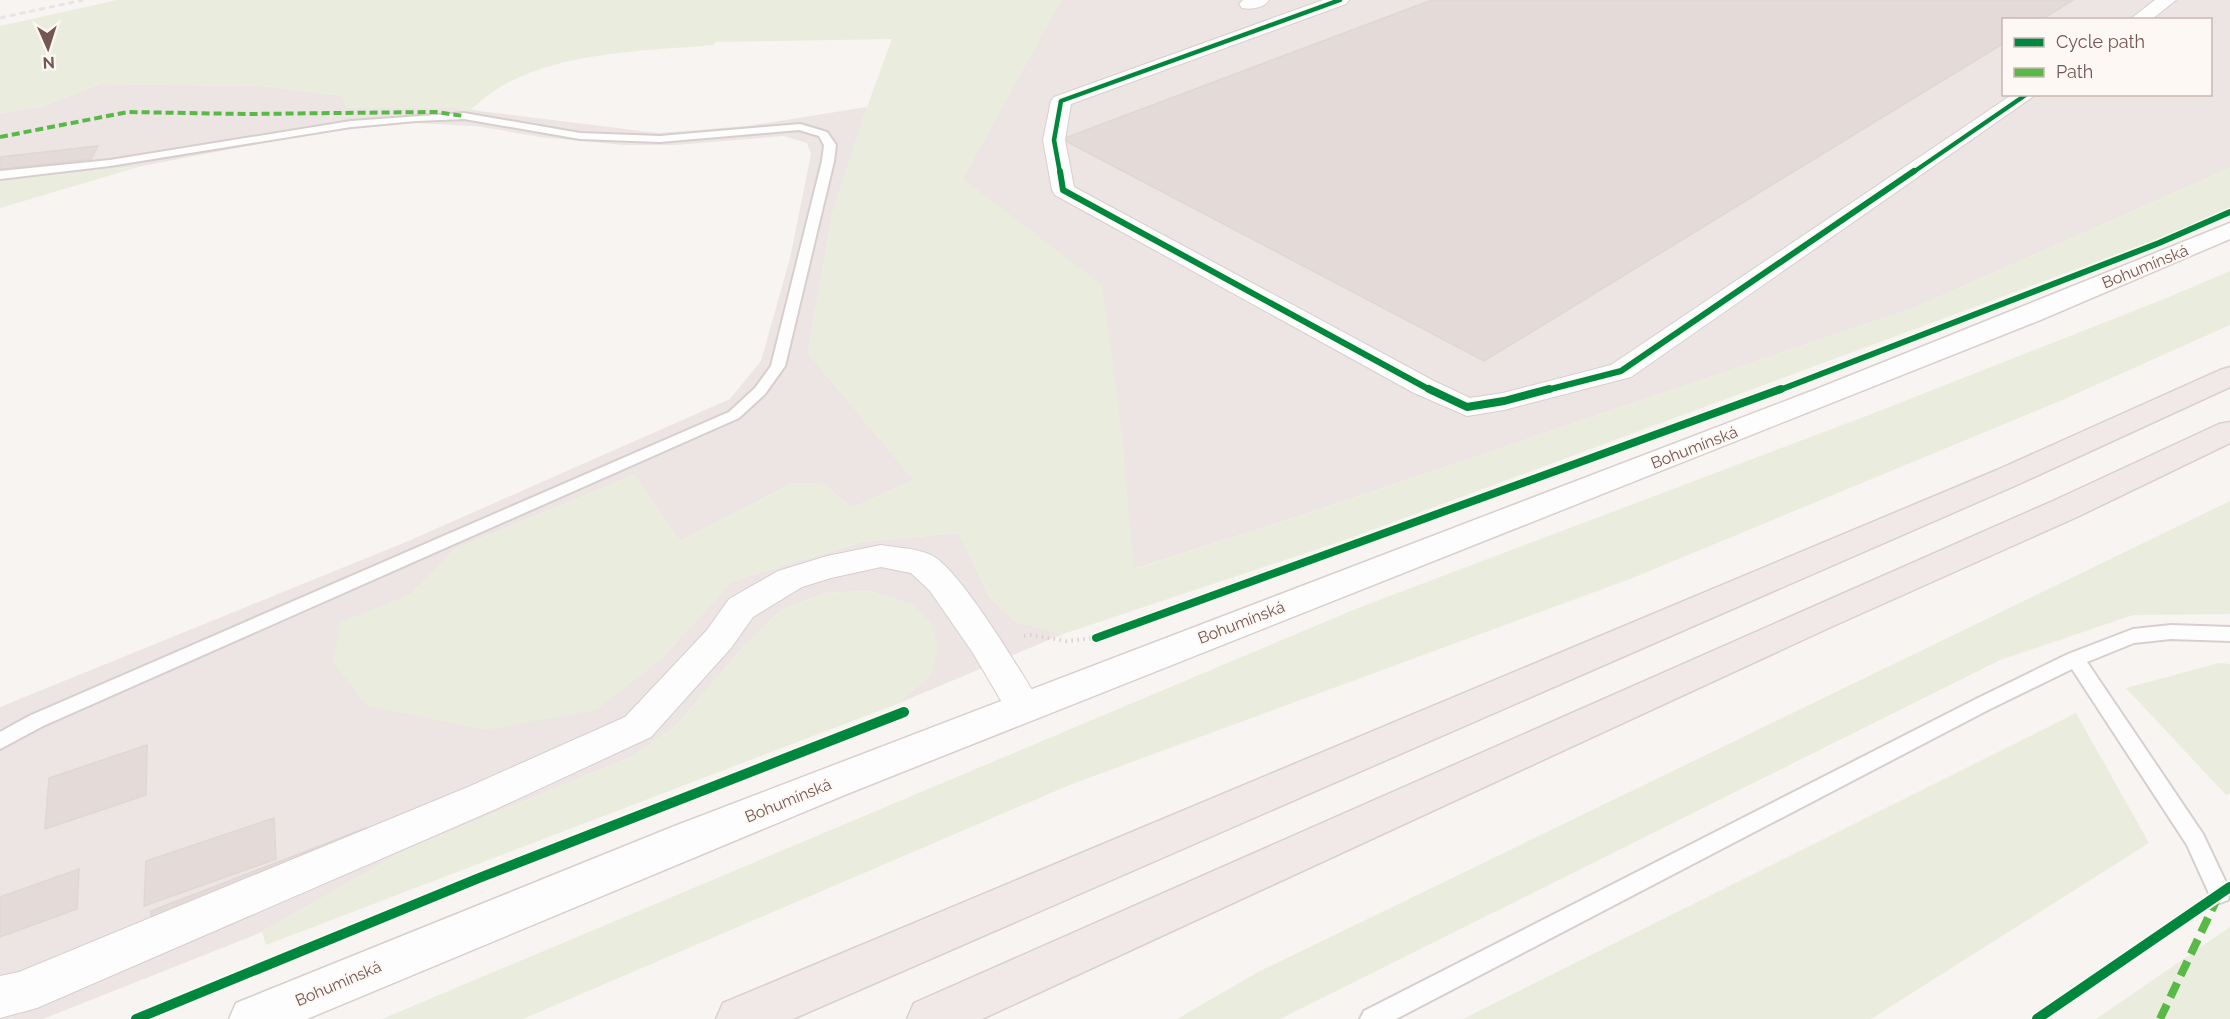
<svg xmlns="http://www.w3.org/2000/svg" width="2230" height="1019" font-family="Raleway,sans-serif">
<rect width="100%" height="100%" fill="#f8f4f1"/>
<path fill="#ece5e3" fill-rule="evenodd" d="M1061 0H2230V168L1916 307 1315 511 1133 569 1121 426 962 179ZM2004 20H2210V94H2004Z
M100 84 262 86 343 96 347 108H455L658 133 747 126 867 107 832 215 808 353 914 480 852 508 824 484 793 483 680 541 634 475 455 549 410 595 341 623 659 661 732 581 861 542 959 533 989 596 1016 622 1063 634 897 704 931 675 911 604 869 591 825 593 781 610 745 645 676 726 631 757 406 850 262 932 43 1019H0V707L406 542 730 399 761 361 790 258 811 154 807 143 784 136 675 145H623L540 137 476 126 416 123 321 132 142 166 0 180V113L40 107Z"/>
<path fill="#eaeddd" d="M117 0H1061L963 179 1102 285 1121 426 1134 569 1315 511 1916 307 2230 168V208L2166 236 1345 540 1063 634 1016 622 989 596 959 533 861 542 732 581 659 661 596 710 486 730 367 706 333 662 341 622 410 595 455 549 634 475 680 541 793 483 824 484 852 508 914 480 808 353 832 215 867 107 892 39 715 42 714 45C636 52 526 51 469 112L455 108H347L343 96 262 86 100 84 40 107 0 113V26Z
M142 166 0 208V180Z
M2230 271V325L2060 401 1630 579 1072 784 523 1019H382L1358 608 1869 415 2164 299Z
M2230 501V614L2133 615 2000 660 1280 1019H1177L1258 972Z
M869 591 912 604 931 623 938 648 931 675 897 704 266 945 262 932 406 850 631 757 676 726 745 645 781 610 825 593Z
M2219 663 2230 664V793L2226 795 2126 688Z
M2076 713 2149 843 1871 1019H1463Z
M2230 927V1019H2096Z"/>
<path fill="#e4dbd8" stroke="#e0d6d4" stroke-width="1.5" d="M1432 0H2073L2041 20H2004V43L1484 361 1062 139Z
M98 146 91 159 0 169V157Z
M147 745 146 795 45 829 49 778Z
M274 818 276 859 144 906 146 861Z
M366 828 369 842 152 927 151 911Z
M79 869 77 909 0 937V897Z"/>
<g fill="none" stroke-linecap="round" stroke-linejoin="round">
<defs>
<path id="service" d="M464 113 580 133 660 136 800 124 827 132 836 145 834 161 785 366 765 394 739 418 43 726 0 749V732L29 716 729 412 755 388 771 366 822 161 824 145 819 136 799 130 660 142 580 139 464 119 416 121 351 127 110 166 0 179V171L110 160 351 121Z
M2171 625 2230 627V641L2171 639 2134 643 2087 662 2203 834 2230 891 2228 900 2220 903 2212 900 2187 845 2072 669 1990 709 1396 1019H1360L1364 1011 1976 699 2068 654 2133 629Z"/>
<path id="minor" d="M1243 0H1269C1264 8 1250 10 1242 8L1239 4Z
M1323 0H1349L1346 4 1071 104 1065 140 1074 187 1434 381 1470 398 1503 393 1611 365 2013 94H2037L1631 377 1504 410 1467 416 1414 393 1055 195 1052 190 1043 140 1051 101 1054 97Z
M2155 0H2176L2151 20H2129Z
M881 545C897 548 917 548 931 555 959 568 1017 666 1036 696L1041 706 1036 716 1023 720 1010 716 973 653 930 591 911 573 881 567 831 578 802 587 753 617 731 648 651 737 496 809 37 1008 0 1018V976L19 972 468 787 625 717 707 630 729 599 778 571 827 556Z"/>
<path id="secondary" d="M2230 223V239L2038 321 847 794 307 1019H229L236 1003 672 827 1814 390Z"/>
<path id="motorway" d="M2230 367V387L2019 484 793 1019H716L723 1003 1997 470 2220 370Z
M2230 422V443L2077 517 1831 627 982 1019H907L914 1003 2053 501 2219 424Z"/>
</defs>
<use href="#service" stroke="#d7cfcd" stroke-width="4"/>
<use href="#minor" stroke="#d7cfcd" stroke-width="2"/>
<use href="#secondary" stroke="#d8cfcc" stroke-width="3"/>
<use href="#motorway" stroke="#d9cfce" stroke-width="3"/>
<path stroke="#dad2d0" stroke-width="4" stroke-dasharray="1.5 4.5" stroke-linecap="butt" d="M1024 636 1031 635 1066 641 1096 638"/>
<use href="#service" fill="#fefdfd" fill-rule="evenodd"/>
<use href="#minor" fill="#fefdfd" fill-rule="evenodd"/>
<use href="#secondary" fill="#fefdfd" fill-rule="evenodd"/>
<use href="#motorway" fill="#f1e9e8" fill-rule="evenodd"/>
<path stroke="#e5e4e7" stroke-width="3" stroke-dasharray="6 4" stroke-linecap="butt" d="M0 18 83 0"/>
<path stroke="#58b947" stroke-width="4" stroke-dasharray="8 4" stroke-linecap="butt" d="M0 137 128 112 246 114 436 112 464 116"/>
<path stroke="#58b947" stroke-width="8" stroke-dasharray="16 8" stroke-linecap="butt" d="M2160 1019 2217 899"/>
<defs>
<path id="cycleway-far3" d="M1060 173 1054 140 1061 101 1340 0
M1912 173 2027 94"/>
<path id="cycleway-far2" d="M1060 171 1063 190 1432 391
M1543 391 1621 371 1914 171
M1777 391 2159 243 2230 212"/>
<path id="cycleway-far1" d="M1429 389 1467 407 1504 401 1549 389
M1096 638 1781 389"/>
<path id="cycleway" d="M136 1019 479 878 904 712
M2037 1019 2230 887"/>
</defs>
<use href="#cycleway-far3" stroke="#fef8f4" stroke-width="7"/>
<use href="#cycleway-far2" stroke="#fef8f4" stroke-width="9"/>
<use href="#cycleway-far1" stroke="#fef8f4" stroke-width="11"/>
<use href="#cycleway" stroke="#fef8f4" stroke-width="14"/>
<use href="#cycleway-far3" stroke="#00873e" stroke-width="4.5"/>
<use href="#cycleway-far2" stroke="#00873e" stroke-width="6"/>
<use href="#cycleway-far1" stroke="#00873e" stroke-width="8"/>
<use href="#cycleway" stroke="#00873e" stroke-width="10"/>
</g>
<g text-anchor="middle" stroke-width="4.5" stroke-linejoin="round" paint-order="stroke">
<g font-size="16" fill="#745652" stroke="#fef8f4">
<text transform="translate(2145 266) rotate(-22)" y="6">Bohumínská</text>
<text transform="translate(1694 447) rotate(-21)" y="6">Bohumínská</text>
<text transform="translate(1241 622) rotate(-21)" y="6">Bohumínská</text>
<text transform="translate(788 800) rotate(-22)" y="6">Bohumínská</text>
<text transform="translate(338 983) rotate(-23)" y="6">Bohumínská</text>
</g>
</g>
<rect x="2002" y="18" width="210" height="78" fill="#fef8f4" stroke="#c7b7b3" stroke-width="1.5"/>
<rect x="2014" y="38" width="30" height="9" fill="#00873e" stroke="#c7b7b3" stroke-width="1.5"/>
<text x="2056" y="48" font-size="18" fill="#745652">Cycle path</text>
<rect x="2014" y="68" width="30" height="9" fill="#58b947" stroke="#c7b7b3" stroke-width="1.5"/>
<text x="2056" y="78" font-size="18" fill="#745652">Path</text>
<g transform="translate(48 48) rotate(177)" stroke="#fef8f4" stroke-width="4.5" paint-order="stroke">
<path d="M0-4.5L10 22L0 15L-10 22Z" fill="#745652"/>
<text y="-9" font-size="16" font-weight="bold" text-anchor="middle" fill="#745652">N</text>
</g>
</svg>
